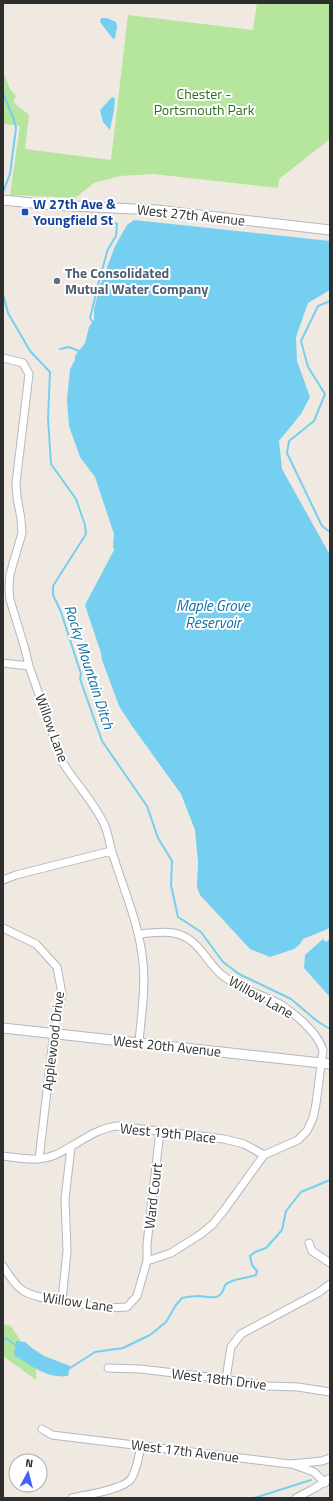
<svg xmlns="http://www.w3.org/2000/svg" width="333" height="1501" font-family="'Titillium Web',sans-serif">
<rect width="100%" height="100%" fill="#efe9e1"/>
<path fill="#b6e59e" d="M257 3H330V139L279 179 278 188 153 174 120 176 94 183 75 198 10 195 20 126 3 124V71L10 89 16 96 13 102 29 115 25 149 111 160 128 15 253 30Z
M3 1324 11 1326 36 1365V1380L3 1356Z"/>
<path fill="#75cff0" d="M101 18H107L116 22 117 27 115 38 113 39 100 22Z
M112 97 115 98 114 110 110 130 103 122 100 110Z
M134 220 330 241V290L308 303 296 337 297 361 310 397 301 414 279 441 282 469 330 555V928L303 939 300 944 294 949 270 957 250 949 200 895 197 887 198 862 195 830 181 794 132 726 119 706 102 660 101 653 85 605 114 550 113 546 114 534 95 477 80 457 69 426 67 400 70 369 75 360V356L85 343 89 327 94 320V309L100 286 115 246 127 225Z
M323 939 326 942 330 939V997L304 968 305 955Z
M16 1341 25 1342 32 1348 44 1356 70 1366 68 1376C47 1379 30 1365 14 1355Z"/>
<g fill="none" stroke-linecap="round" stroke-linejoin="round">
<path stroke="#75cff0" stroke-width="2" d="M3 93C7 105 14 116 16 128L10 174 3 192
M3 294 8 313 30 351 50 372 48 418 51 464 76 499 85 525 86 534 53 586V595L61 612 81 674 80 679 102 741 147 806 158 838 172 861 171 885 178 917 201 932 223 962 239 974 291 999 317 1021 330 1029
M330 301 318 306 301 341 308 367 325 394 314 421 289 441 287 453 322 526 330 532
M93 322 90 318 100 277 108 249 116 236 117 224 112 222
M60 349 69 347 79 351
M3 1338 7 1339 17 1346
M67 1370 95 1352 123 1348 150 1335 166 1322 176 1305 182 1298C187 1297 193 1296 199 1296 211 1297 221 1302 225 1285 233 1278 245 1279 256 1275L257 1271 252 1265 250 1256 255 1252 266 1248 282 1230 286 1211 301 1192 330 1180
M254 1498 311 1480"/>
<defs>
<path id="street" d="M3 358 23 363 29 374 16 483 17 497 21 519 22 533 10 574 9 588 10 600 25 649 29 666 63 763C76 784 95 803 105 826 109 836 110 848 114 858 125 893 140 927 143 963 146 988 141 1017 139 1042
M3 663 29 666
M3 880 16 875 111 851
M3 928 36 944 57 967 62 994 53 1040 39 1159
M3 1156C20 1158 38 1162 55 1155 76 1146 93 1129 117 1126L224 1139 244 1144 264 1155
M309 1243 312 1251 330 1263
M147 1261V1244L160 1131
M3 1266C8 1274 14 1284 22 1290 38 1301 107 1309 127 1307L137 1296 147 1261 171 1253 201 1234 213 1224 225 1209 264 1155 298 1140 307 1131 313 1118 316 1104 323 1050C319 1038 311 1030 302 1021 295 1015 288 1009 280 1004 261 994 239 989 222 975 207 963 201 943 181 935 168 930 152 933 139 934
M62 1301 67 1251 65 1199 71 1147
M108 1368 140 1369 226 1379 268 1386 298 1387 330 1392
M226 1379 231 1347 241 1334 318 1293 330 1284
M42 1429 52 1435 290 1464 322 1461 330 1458
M292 1464 314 1472 325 1483
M72 1498C85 1495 123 1490 131 1479 137 1470 139 1455 141 1445
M296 1498 315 1488 330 1478"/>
<path id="secondary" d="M3 200 50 205 157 210 330 230
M3 1028 330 1064"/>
</defs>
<use href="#street" stroke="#b4b7c1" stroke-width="9"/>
<use href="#secondary" stroke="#b4b7c1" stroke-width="11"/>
<use href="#street" stroke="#fff" stroke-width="7"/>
<use href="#secondary" stroke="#fff" stroke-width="9"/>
</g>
<rect fill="#1a4fb4" stroke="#fff" stroke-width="1.5" x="21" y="208" width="8" height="8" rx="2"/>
<circle fill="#5c6f8a" stroke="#fff" stroke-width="1.5" cx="57" cy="281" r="4"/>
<g text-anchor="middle" stroke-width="4" stroke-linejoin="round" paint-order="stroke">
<g font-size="14" fill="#2c6e1b" stroke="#fff">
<text x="204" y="99">Chester -<tspan x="204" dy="16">Portsmouth Park</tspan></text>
</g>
<g font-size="14" font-weight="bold" fill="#164399" stroke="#fff" text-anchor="start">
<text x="33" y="209">W 27th Ave &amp;<tspan x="33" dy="16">Youngfield St</tspan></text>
</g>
<g font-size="14" fill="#2e2e2e" stroke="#fff">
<text transform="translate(191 215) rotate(6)" y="5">West 27th Avenue</text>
<text transform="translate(52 728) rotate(70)" y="5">Willow Lane</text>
<text transform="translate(261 997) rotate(29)" y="5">Willow Lane</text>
<text transform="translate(53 1041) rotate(-83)" y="5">Applewood Drive</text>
<text transform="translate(167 1046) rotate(6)" y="5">West 20th Avenue</text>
<text transform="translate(168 1133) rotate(6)" y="5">West 19th Place</text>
<text transform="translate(153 1196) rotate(-83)" y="5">Ward Court</text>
<text transform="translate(78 1302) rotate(8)" y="5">Willow Lane</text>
<text transform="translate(219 1379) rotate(7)" y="5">West 18th Drive</text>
<text transform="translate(185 1451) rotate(7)" y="5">West 17th Avenue</text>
</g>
<g font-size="14" font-weight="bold" fill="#4e5e75" stroke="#fff" text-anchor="start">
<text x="65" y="278">The Consolidated<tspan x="65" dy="16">Mutual Water Company</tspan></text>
</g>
<g font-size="15" font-style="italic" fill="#0d6fa3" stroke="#fff">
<text x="213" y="611">Maple Grove<tspan x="213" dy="17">Reservoir</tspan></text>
<text transform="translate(89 667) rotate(72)" y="5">Rocky Mountain Ditch</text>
</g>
</g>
<rect width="333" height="1501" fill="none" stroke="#2e2e2e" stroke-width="8"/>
<g transform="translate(28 1473) rotate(7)"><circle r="19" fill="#ffffff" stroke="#ababab"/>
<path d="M0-3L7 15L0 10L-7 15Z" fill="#4264fb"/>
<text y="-6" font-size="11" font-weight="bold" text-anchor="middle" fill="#2e2e2e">N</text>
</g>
</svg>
